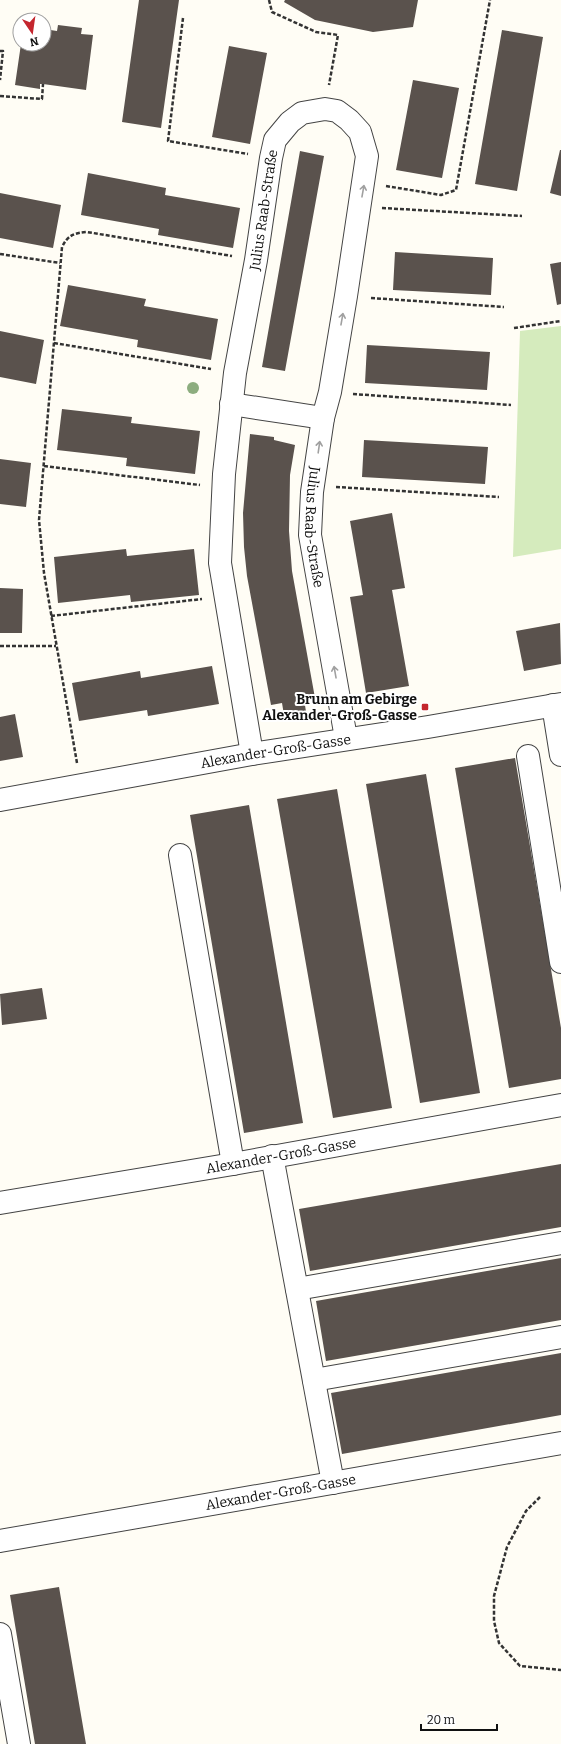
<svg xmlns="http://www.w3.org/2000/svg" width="561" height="1744" font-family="Bitter,serif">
<rect width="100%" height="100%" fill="#fffdf5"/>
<path fill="#d5ebbd" d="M561 326V549L513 557 520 331Z"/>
<path fill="#5a524d" d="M139 0H179L161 128 122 122Z
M285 0H418L413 27 373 32 315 20 284 2Z
M58 25 82 28 81 34 93 35 86 90 43 84H40V89L15 85 21 44H44V29L57 31Z
M502 30 543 37 517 191 475 184Z
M229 46 267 53 250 144 212 137Z
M413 80 459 88 442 178 396 170Z
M560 150H561V196L550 193Z
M300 151 324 156 285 371 262 367Z
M88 173 166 188 165 195 240 208 233 248 158 235 159 229 81 215Z
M0 193 61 205 53 248 0 238Z
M395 252 493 258 491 295 393 290Z
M561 262V304L557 305 550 264Z
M68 285 146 299 144 306 218 319 211 360 137 347 138 340 60 326Z
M0 331 44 340 36 384 0 377Z
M367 345 490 352 487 390 365 383Z
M62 409 132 417 131 423 200 431 195 474 126 466 127 458 57 450Z
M250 434 274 437V440L295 445 290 475 289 531 292 571 315 698 304 699 307 718 285 721 282 703 271 705 247 576 244 547 243 513Z
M364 440 488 447 485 484 362 477Z
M0 459 31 463 26 507 0 504Z
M392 513 405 588 392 590 409 686 366 693 350 597 363 595 350 521Z
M126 549 127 556 194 549 199 595 131 602 130 595 58 603 54 557Z
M0 588 23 589 22 633H0Z
M560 623 561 664 524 671 516 631Z
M212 666 219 704 148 716 147 710 79 721 72 683 140 671 141 678Z
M15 714 23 757 0 761V717Z
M515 758 561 1028V1079L509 1088 455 768Z
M426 774 480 1093 420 1103 366 784Z
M337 789 392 1108 333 1118 277 799Z
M249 805 303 1123 244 1133 190 815Z
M42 988 47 1019 2 1025 0 994Z
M561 1164V1227L310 1271 299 1209Z
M561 1258V1320L326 1361 316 1301Z
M561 1353V1415L342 1454 331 1393Z
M59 1587 86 1744H35L10 1595Z"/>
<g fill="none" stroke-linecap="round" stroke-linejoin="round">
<defs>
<g id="minor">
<path d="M231 404 323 418"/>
<path d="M553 705 561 755"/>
<path id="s1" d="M252 754 220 563 224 474 235 373 256 260 271 158 275 140 290 122 302 113 325 109 337 111 349 120 360 132 367 156 346 296 330 392 323 418 312 492 310 535 346 738"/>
<path d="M528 756 561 962"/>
<path id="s2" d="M0 800 252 754 428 727 561 704"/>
<path d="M180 855 233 1164"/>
<path d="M272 1156 333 1483"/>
<path id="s3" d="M0 1203 233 1164 561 1105"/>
<path d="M297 1289 561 1243"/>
<path d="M314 1380 561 1337"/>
<path id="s4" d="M0 1541 561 1443"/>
<path d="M0 1634 19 1744"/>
</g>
</defs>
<use href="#minor" stroke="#444" stroke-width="24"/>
<path stroke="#333" stroke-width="2.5" stroke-dasharray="4 2" stroke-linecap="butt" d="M269 0 272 12 316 32 338 35 329 85
M183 18 168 141 248 154
M0 51H3L0 80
M0 96 42 99 43 84
M386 186 441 195 456 190 490 0
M382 208 522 216
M0 254 60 263
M371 298 504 307
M514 328 561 321
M54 343 211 369
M353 394 511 405
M44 466 200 485
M336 487 499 497
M51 616 202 599
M0 646H56
M77 763 44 573 39 520 62 247C68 235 74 233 87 232L232 256
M540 1497 526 1511 507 1547 494 1596V1621L499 1643 520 1666 561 1670"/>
<use href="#minor" stroke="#fff" stroke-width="22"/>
</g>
<circle fill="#8dad7f" cx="193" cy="388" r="6"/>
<defs><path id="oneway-shaft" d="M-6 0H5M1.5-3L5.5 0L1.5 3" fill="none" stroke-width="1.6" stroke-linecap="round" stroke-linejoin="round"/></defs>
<g stroke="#a0a0a0">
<use href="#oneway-shaft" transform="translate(363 191) rotate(-80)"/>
<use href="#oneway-shaft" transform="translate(342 319) rotate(-80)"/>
<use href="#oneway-shaft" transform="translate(319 447) rotate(-82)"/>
<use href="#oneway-shaft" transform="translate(335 672) rotate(-100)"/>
</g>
<rect fill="#c4262e" stroke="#fff" stroke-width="1.5" x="421" y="703" width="8" height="8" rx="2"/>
<g text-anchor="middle" stroke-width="4" stroke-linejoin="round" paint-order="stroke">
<g font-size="14" fill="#111" stroke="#fff">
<text dy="5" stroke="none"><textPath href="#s1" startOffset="550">Julius Raab-Straße</textPath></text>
<text dy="5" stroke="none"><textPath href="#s1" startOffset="1127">Julius Raab-Straße</textPath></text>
<text dy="5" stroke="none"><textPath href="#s2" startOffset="280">Alexander-Groß-Gasse</textPath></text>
<text dy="5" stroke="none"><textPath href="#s3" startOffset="285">Alexander-Groß-Gasse</textPath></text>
<text dy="5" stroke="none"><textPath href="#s4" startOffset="285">Alexander-Groß-Gasse</textPath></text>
</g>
<g font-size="14" font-weight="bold" fill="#111" stroke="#fff" text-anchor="end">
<text x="417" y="704">Brunn am Gebirge<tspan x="417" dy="16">Alexander-Groß-Gasse</tspan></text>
</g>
</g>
<g transform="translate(32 32) rotate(167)"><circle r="19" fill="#ffffff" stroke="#a0a0a0"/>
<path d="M0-3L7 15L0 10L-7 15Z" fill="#c4262e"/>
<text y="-6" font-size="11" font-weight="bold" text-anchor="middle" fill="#111111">N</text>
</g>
<path d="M421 1724v6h76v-6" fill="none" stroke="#111111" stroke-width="2"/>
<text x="427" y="1724" font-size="12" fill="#111111" stroke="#ffffff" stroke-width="3" paint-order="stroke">20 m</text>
</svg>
